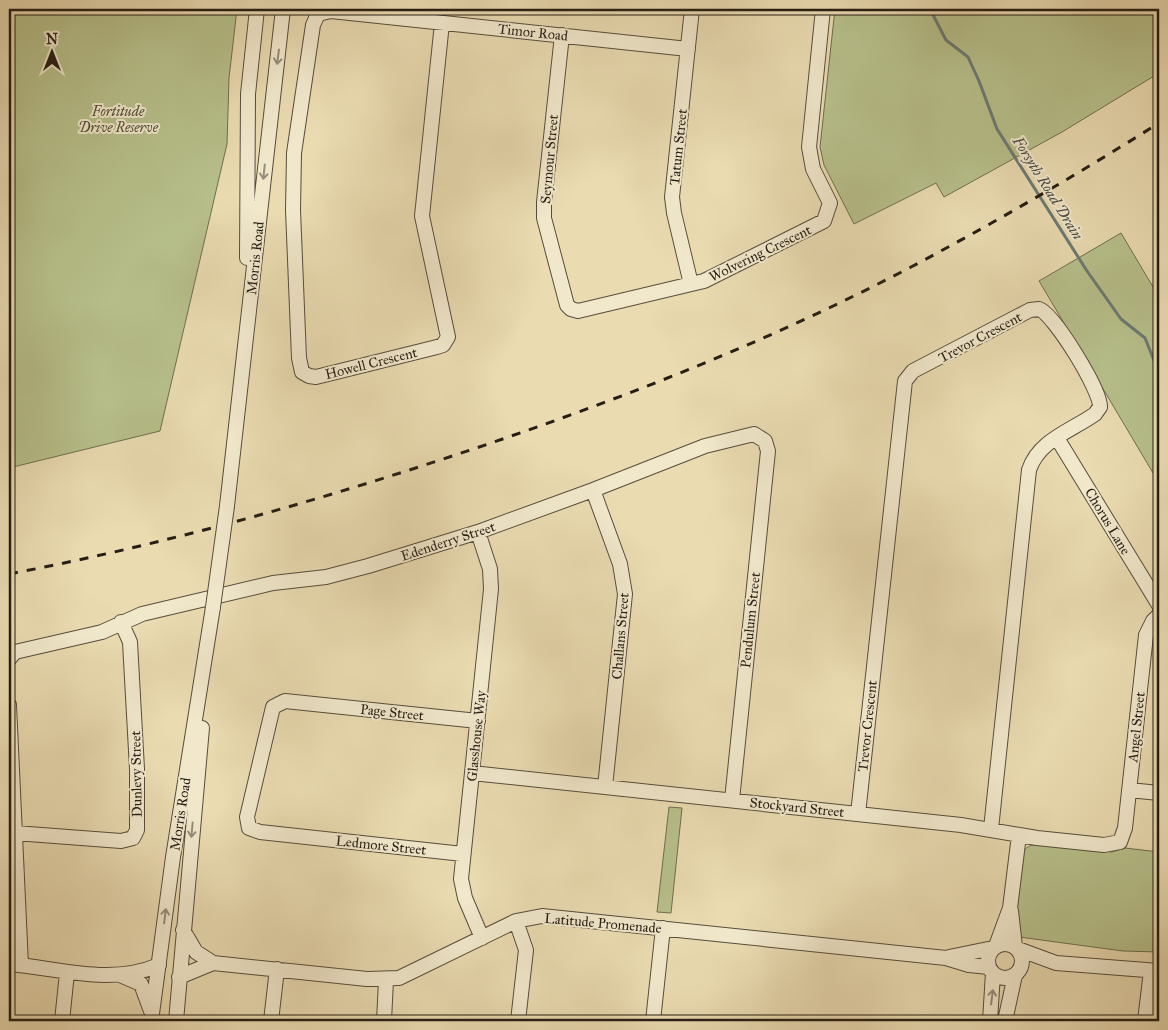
<svg xmlns="http://www.w3.org/2000/svg" width="1168" height="1030" font-family="'IM FELL Great Primer',serif">
<rect width="100%" height="100%" fill="#eadbb1"/>
<filter id="stains"><feTurbulence type="fractalNoise" baseFrequency=".004" numOctaves="4"/><feColorMatrix values="0 0 0 0 .2 0 0 0 0 .09 0 0 0 0 .02 0 0 0 .5 -.17"/></filter>
<radialGradient id="worn" r=".72"><stop offset=".6" stop-color="#630" stop-opacity="0"/><stop offset="1" stop-color="#630" stop-opacity=".3"/></radialGradient>
<path fill="#b7c08b" stroke="#6e6f50" d="M9 9H237L229 78 227 144 160 431 9 468Z
M835 9H1159V73L1062 132 944 197 936 183 854 224 824 165 820 147Z
M1121 233 1159 297V483L1039 281Z
M669 807 682 808 671 913 657 912Z
M1037 844 1112 852 1125 848 1159 852V952L1123 951 1019 937C1017 919 1016 867 1024 851 1027 846 1032 845 1037 844Z"/>
<g fill="none" stroke-linecap="round" stroke-linejoin="round">
<path stroke="#6c7b76" stroke-width="3" d="M930 9 946 40 968 57 979 81 997 129 1087 271 1121 319 1145 338 1159 373"/>
<defs>
<path id="minor" d="M442 23 422 216 448 337 443 345 437 347 316 377 309 376 302 372 299 358 293 210 294 153 313 25 318 14 331 11 688 49
M562 35 544 202V218L567 305 571 309 578 311 704 281 824 221 830 203 813 169 809 147 823 9
M247 258 248 94 257 9
M691 284 674 213 672 197 692 9
M1057 438 1159 605
M593 490 620 564 625 594 605 787
M227 506 283 9
M478 532 490 569 491 589 461 879 465 898 482 938
M9 659 15 652 102 632 142 614 273 583 326 577 368 566 478 532 593 490 705 446 754 434 765 441 768 451 732 800
M9 705 21 965
M472 773 961 825 1037 838 1104 845 1120 842 1125 828 1146 635 1153 621 1159 615
M1129 790 1159 793
M858 814 905 381 913 371 1030 310 1039 309C1054 314 1101 391 1100 407L1095 414C1071 431 1039 440 1029 470L991 829
M15 833 121 841 133 838 137 830V769L130 642 121 622
M463 854 260 832 249 828 247 817 273 707 285 701 478 721
M1011 911 1015 947
M516 921 526 950 518 1021
M183 930 196 952 213 963 367 979 399 978 516 921 542 916 946 958 969 965 989 967
M988 961a17 17 0 1 1 34 0a17 17 0 1 1-34 0Z
M996 946 1010 908 1019 835
M1018 949 1056 963 1159 971
M949 957 993 948
M9 964C59 968 110 986 159 965
M120 975 141 984 151 1011
M179 977 213 963
M62 1021 67 973
M151 1021 173 857 213 607
M176 1021 202 728
M271 1021 277 969
M384 1021 386 980
M653 1021 663 928
M990 1021 993 973
M1005 1021 1015 975
M1145 1021 1151 971"/>
</defs>
<use href="#minor" stroke="#574d3c" stroke-width="16"/>
<use href="#minor" stroke="#f1e8cc" stroke-width="14"/>
<path stroke="#261e15" stroke-width="3" stroke-dasharray="9 9" stroke-linecap="butt" d="M9 574C173 543 332 497 491 443 634 394 776 338 911 267 996 222 1078 174 1159 123"/>
<defs>
<path id="minor-bridge" d="M213 607 227 506"/>
</defs>
<use href="#minor-bridge" stroke="#574d3c" stroke-width="16" stroke-linecap="butt"/>
<use href="#minor-bridge" stroke="#f1e8cc" stroke-width="14"/>
</g>
<defs><path id="oneway-shaft" d="M-6 0H5M1.5-3L5.5 0L1.5 3" fill="none" stroke-width="1.6" stroke-linecap="round" stroke-linejoin="round" transform="scale(1.25)"/></defs>
<g stroke="#968d7a">
<use href="#oneway-shaft" transform="translate(278 57) rotate(97)"/>
<use href="#oneway-shaft" transform="translate(264 172) rotate(96)"/>
<use href="#oneway-shaft" transform="translate(192 830) rotate(95)"/>
<use href="#oneway-shaft" transform="translate(165 916) rotate(-83)"/>
<use href="#oneway-shaft" transform="translate(992 997) rotate(-83)"/>
</g>
<g text-anchor="middle" stroke-width="4" stroke-linejoin="round" paint-order="stroke">
<g font-size="14" fill="#261e15" stroke="#f1e8cc">
<text transform="translate(533 32) rotate(6)" y="5">Timor Road</text>
<text transform="translate(678 147) rotate(-84)" y="5">Tatum Street</text>
<text transform="translate(549 159) rotate(-85)" y="5">Seymour Street</text>
<text transform="translate(760 253) rotate(-26)" y="5">Wolvering Crescent</text>
<text transform="translate(255 258) rotate(-84)" y="5">Morris Road</text>
<text transform="translate(980 337) rotate(-28)" y="5">Trevor Crescent</text>
<text transform="translate(371 363) rotate(-14)" y="5">Howell Crescent</text>
<text transform="translate(1108 521) rotate(59)" y="5">Chorus Lane</text>
<text transform="translate(448 541) rotate(-18)" y="5">Edenderry Street</text>
<text transform="translate(750 620) rotate(-84)" y="5">Pendulum Street</text>
<text transform="translate(620 636) rotate(-85)" y="5">Challans Street</text>
<text transform="translate(392 712) rotate(6)" y="5">Page Street</text>
<text transform="translate(867 726) rotate(-84)" y="5">Trevor Crescent</text>
<text transform="translate(1136 727) rotate(-84)" y="5">Angel Street</text>
<text transform="translate(476 736) rotate(-84)" y="5">Glasshouse Way</text>
<text transform="translate(136 774) rotate(-91)" y="5">Dunlevy Street</text>
<text transform="translate(797 807) rotate(6)" y="5">Stockyard Street</text>
<text transform="translate(180 814) rotate(-81)" y="5">Morris Road</text>
<text transform="translate(381 845) rotate(6)" y="5">Ledmore Street</text>
<text transform="translate(603 923) rotate(5)" y="5">Latitude Promenade</text>
</g>
<g font-size="14" font-style="italic" fill="#524f38" stroke="#f1e8cc">
<text x="118" y="116">Fortitude<tspan x="118" dy="16">Drive Reserve</tspan></text>
</g>
<g font-size="15" font-style="italic" fill="#494c45" stroke="#f1e8cc">
<text transform="translate(1048 188) rotate(58)" y="5">Forsyth Road Drain</text>
</g>
</g>
<rect width="1168" height="1030" fill="none" stroke="#eadbb1" stroke-width="30"/>
<rect x="10" y="10" width="1148" height="1010" fill="none" stroke="#261e15" stroke-width="2.5"/>
<rect x="15" y="15" width="1138" height="1000" fill="none" stroke="#261e15"/>
<g transform="translate(52 52)" stroke="#f1e8cc" stroke-width="4" paint-order="stroke">
<path d="M0-4L9 19L0 12L-9 19Z" fill="#261e15"/>
<text y="-8" font-size="14" font-weight="bold" text-anchor="middle" fill="#261e15">N</text>
</g>
<rect width="100%" height="100%" filter="url(#stains)"/>
<rect width="100%" height="100%" fill="url(#worn)"/>
</svg>
